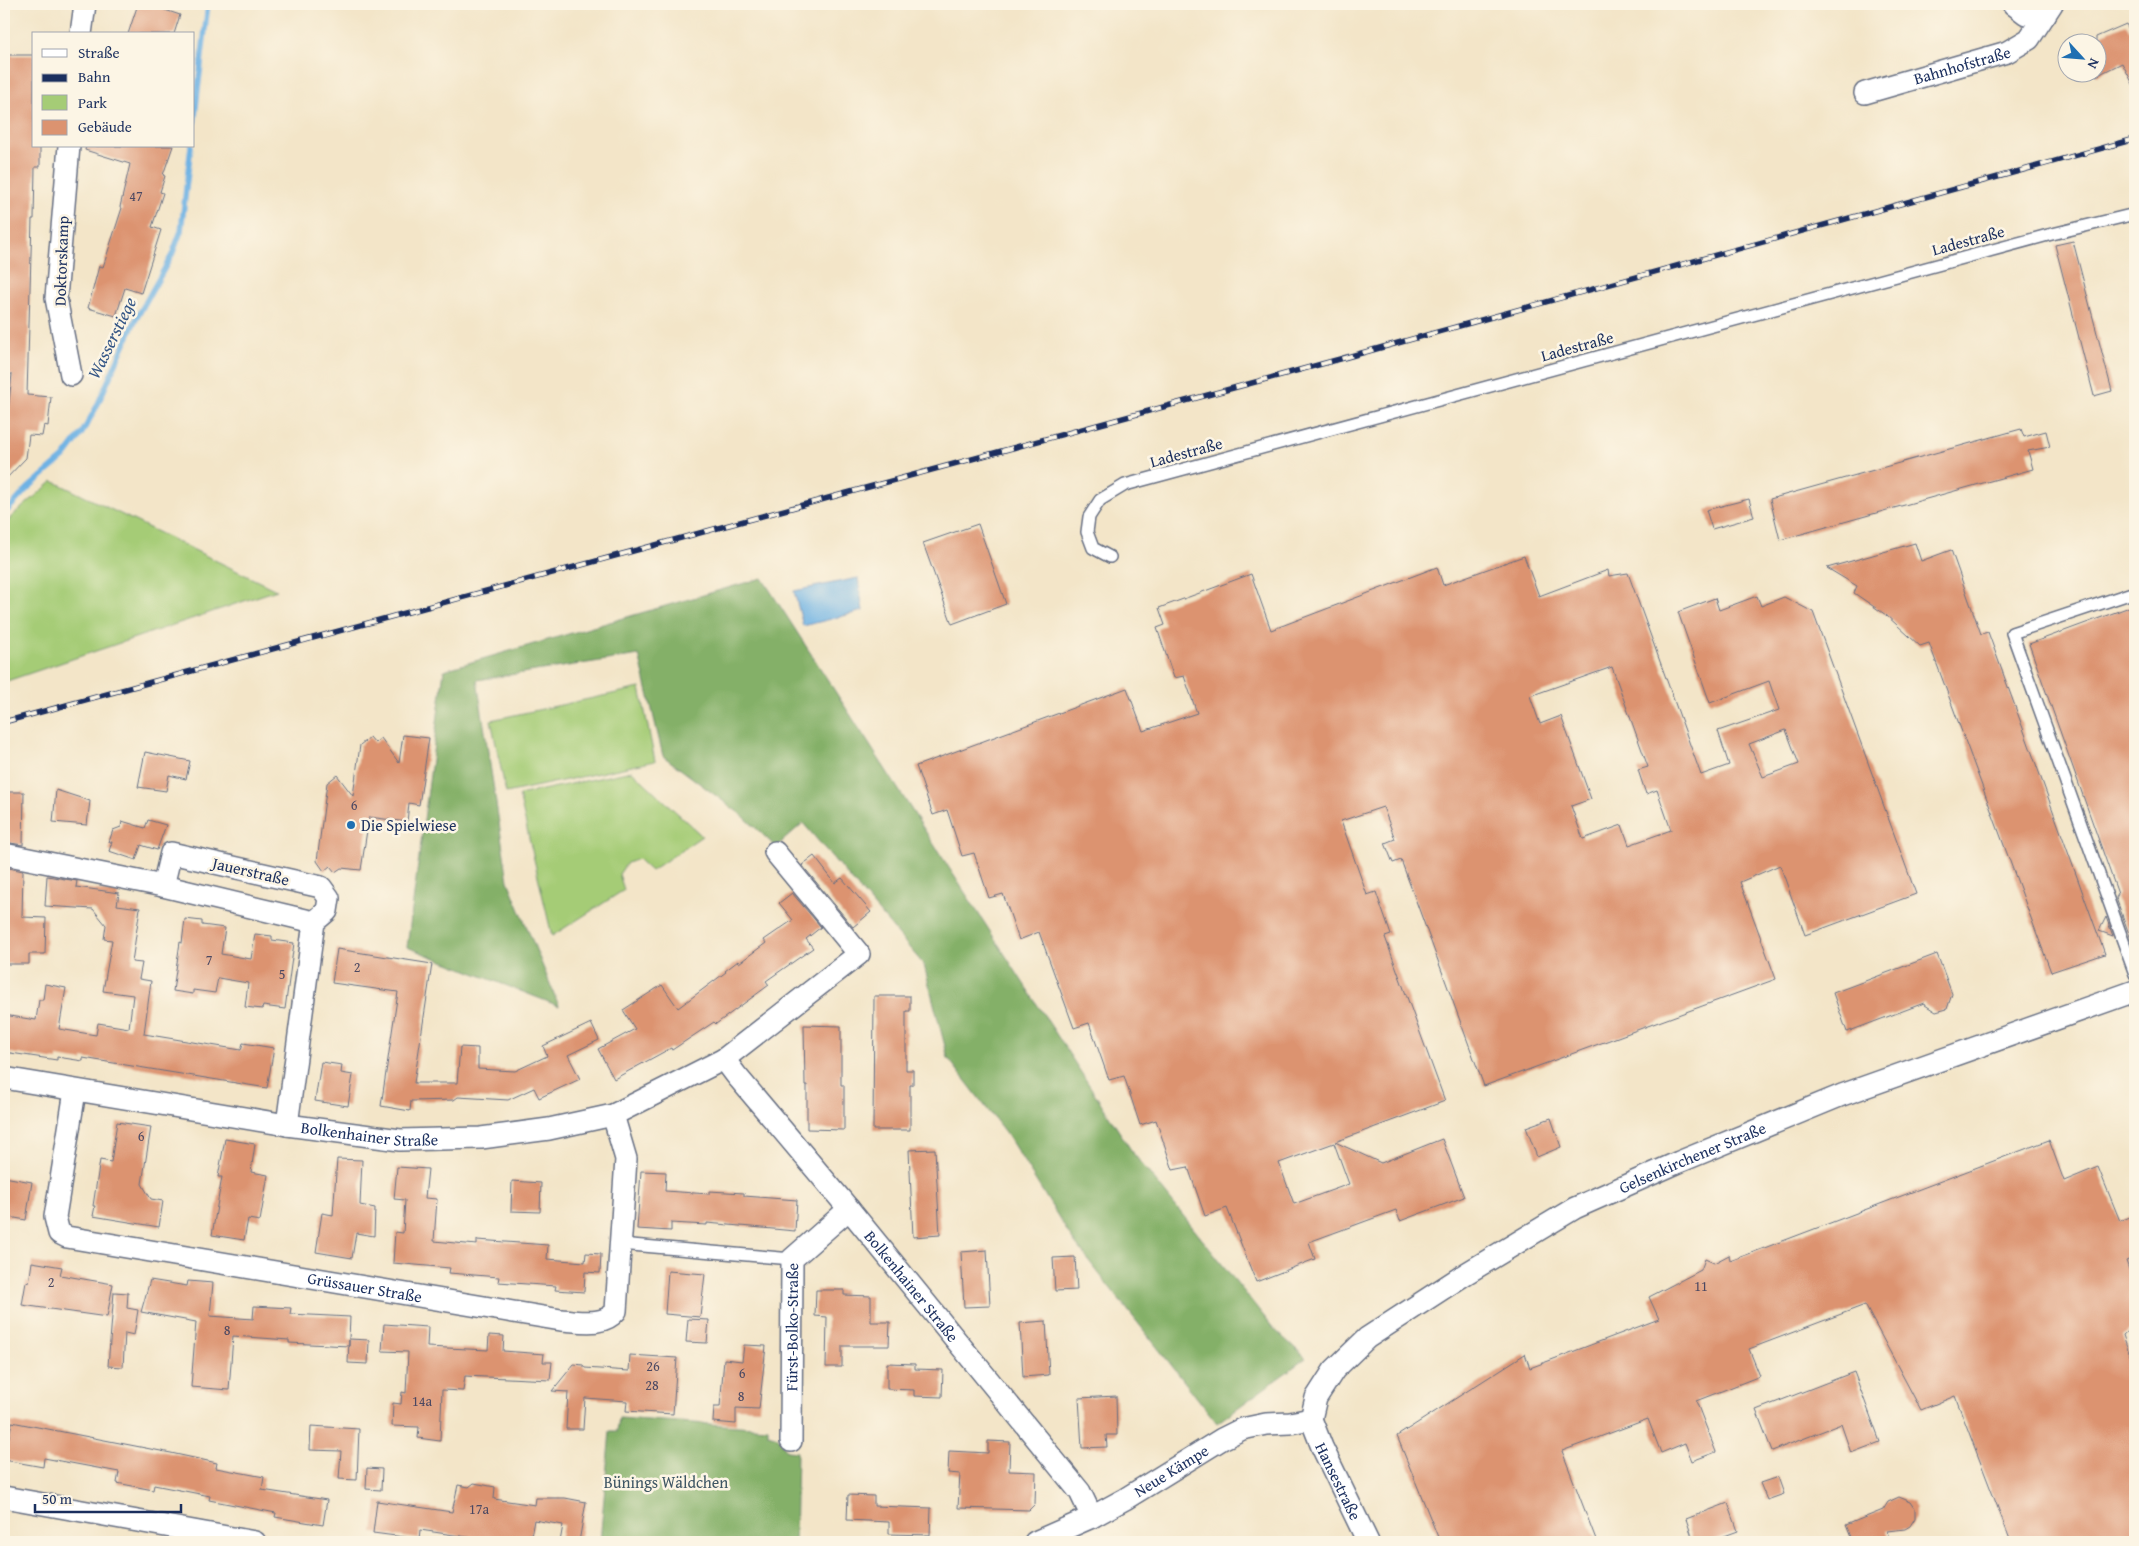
<svg xmlns="http://www.w3.org/2000/svg" width="2139" height="1546" font-family="'Gentium Book Plus',serif">
<rect width="100%" height="100%" fill="#fcf5e5"/>
<filter id="ink" filterUnits="userSpaceOnUse"><feTurbulence type="fractalNoise" baseFrequency=".02" numOctaves="2"/><feDisplacementMap in="SourceGraphic" scale="10" xChannelSelector="R" yChannelSelector="G"/><feConvolveMatrix kernelMatrix="1 2 1 2 8 2 1 2 1" color-interpolation-filters="sRGB"/></filter>
<filter id="wash" filterUnits="userSpaceOnUse"><feTurbulence type="fractalNoise" baseFrequency=".0096" numOctaves="4" result="noise"/><feDisplacementMap in="SourceGraphic" scale="20" xChannelSelector="R" yChannelSelector="G"/><feGaussianBlur stdDeviation="1.12" result="paint"/><feColorMatrix in="noise" values="0 0 0 0 0 0 0 0 0 0 0 0 0 0 0 0 0 1.4 0 .05"/><feComposite in="paint" operator="in"/></filter>
<g filter="url(#wash)">
<rect width="100%" height="100%" fill="#f3e5c8"/>
<path fill="#a5cc76" stroke="#607e6a" d="M53 481 276 590H277L4 682V528L11 517Z
M640 688 655 761 506 793 491 720Z
M632 771 702 836 651 871 638 859 627 863 619 874 624 890 552 936 519 795Z"/>
<path fill="#84b067" stroke="#507062" d="M762 578 1133 1153 1274 1329 1306 1358 1217 1423 1074 1242 1008 1136 948 1058 924 965 803 823 776 847 743 816 663 756 639 655 477 680 508 881 559 1006 407 947 444 670Z
M619 1418 768 1428V1434L778 1437 787 1451 797 1452 795 1542H600L610 1431H617Z"/>
<path fill="#6eb2e4" stroke="#4470a1" d="M858 578 863 611 803 626 794 591Z"/>
<g fill="none" stroke-linecap="round" stroke-linejoin="round">
<path stroke="#6eb2e4" stroke-width="5.5" d="M194 124 208 4
M4 514 28 488 64 457 82 433 96 408 134 323 172 255 181 231 191 146"/>
</g>
<g id="blocks">
<path fill="#dc9370" fill-rule="evenodd" d="M138 4H147L180 15 174 34H128Z
M2126 24 2131 33 2135 31V88L2122 63 2096 76V37Z
M7 55H34V146H40V167H35L34 219H32L27 395 51 397 48 426 44 425 42 436 29 435 26 458 4 481V411L8 412 12 374H4V124H6Z
M86 146H173L163 175 165 176 160 192 163 193 152 227 161 230 141 293 125 288 116 316 88 308 99 266 103 267 122 208 120 207 130 164 85 150Z
M2073 241 2112 391 2094 396 2055 245Z
M2021 429 2024 437 2046 431 2050 447 2028 451 2033 469 1780 540 1770 499Z
M1749 499 1754 517 1712 529 1706 510Z
M978 524 1006 604 952 624 923 543Z
M1915 543 1921 561 1951 550 1981 634 1988 632 2105 954 2051 972 1929 643 1920 646 1886 615 1854 593 1857 586 1827 568Z
M1524 556 1539 596 1608 570 1609 576 1628 573 1701 775 1729 765 1718 731 1779 710 1769 681 1710 703 1678 612 1715 598 1719 610 1757 596 1761 606 1784 597 1813 612 1916 894 1805 935 1780 865 1740 882 1776 979 1484 1086 1401 860 1393 863 1385 843 1395 839 1383 807 1341 821 1367 895 1376 892 1391 935 1385 937 1445 1101 1335 1142 1381 1163 1442 1139 1464 1197 1400 1221 1396 1210 1309 1242 1315 1259 1256 1282 1227 1208 1205 1216 1188 1167 1173 1170 1156 1120 1140 1125 1124 1076 1109 1080 1089 1023 1074 1028 1039 932 1019 940 1003 894 989 898 974 853 962 856 947 810 933 815 916 766 1127 688 1143 731 1197 713 1184 676 1174 678 1157 628 1165 625 1159 608 1251 574 1271 630 1437 567 1443 585ZM1612 667 1648 767 1638 770 1646 794 1657 790 1671 830 1629 845 1622 825 1583 839 1571 806 1591 799 1561 716 1540 724 1530 696ZM1786 730 1799 764 1763 777 1749 744ZM1334 1143 1349 1184 1294 1204 1279 1163Z
M2135 605V944L2132 942 2116 898 2118 894 2029 644Z
M403 735 429 738 419 805 409 803 407 822 369 817 361 870 341 868 335 872 330 866 324 871 317 861 327 783 337 775 353 796 360 745 370 737 375 743 381 738 399 763Z
M145 752 190 761 186 779 169 775 166 791 138 787Z
M56 790 90 801 87 825 53 822Z
M4 792H24L23 845 4 842Z
M148 820 166 825 157 850 141 845 136 860 109 851 112 842H109L113 830 121 827 122 821 145 828Z
M814 856 835 883 842 878 871 912 853 927 802 865Z
M4 867 23 871 22 917 46 918 45 954H29V964H4Z
M47 876 77 881 76 887 119 893 117 905 140 908 132 962 142 963 139 979 151 981 144 1034 241 1050 243 1043 274 1048 267 1088 83 1058V1061L57 1057V1060L4 1052V1015L36 1020 39 1000H43L45 984 66 988 59 1029 96 1035 98 1023 129 1028 133 995 103 991 112 940 104 939 106 925 93 909 45 906Z
M792 893 821 927 806 939 813 948 766 981 769 985 716 1024 714 1022 672 1050 671 1048 614 1079 598 1049 635 1029 623 1010 662 985 678 1008 726 972 725 971 738 961 739 963 766 943 764 940 793 920 779 903Z
M2106 917 2113 936 2099 931Z
M185 919 202 921V925L225 928 221 954 251 959 255 934 272 936V940L294 943 285 1009 263 1006 262 1009 245 1007 248 983 218 978 215 993 193 990V994L173 991 180 942 182 943Z
M337 949 432 964 414 1083H457L460 1047 478 1048V1069L515 1071 547 1056 543 1046 591 1023 599 1040 568 1055 580 1079 539 1098 534 1088 508 1100 458 1097 454 1100 411 1101 410 1111 381 1106 398 992 332 983Z
M1937 954 1952 994 1947 1009 1936 1012 1925 1005 1924 1003 1847 1032 1833 993Z
M874 996H910V1011H906V1070H913V1085H910V1130H873Z
M804 1025 841 1026V1085H844V1130L807 1129V1085H805Z
M321 1062 342 1065 341 1073 353 1075 348 1106 315 1101Z
M1551 1118 1561 1147 1537 1157 1526 1127Z
M117 1122 151 1127 142 1184 151 1199 163 1201 159 1227 93 1216 95 1206H93L100 1160 111 1162Z
M225 1139 255 1144 251 1172 268 1175 260 1221 248 1219 244 1240 212 1235 222 1177H218Z
M2049 1140 2064 1181 2098 1167 2120 1221 2135 1215V1257L2126 1261 2135 1286V1324L2123 1335 2135 1370V1542H2011L1955 1396 1921 1410 1865 1305 1749 1349 1760 1376 1696 1401 1716 1452 1692 1461 1685 1443 1661 1453 1648 1419 1562 1451 1597 1542H1440L1397 1436 1525 1354 1530 1368 1659 1319 1649 1297 1701 1270 1705 1259 1714 1263 1729 1255 1730 1261Z
M935 1149 940 1235 913 1237 909 1150Z
M337 1159 362 1160 360 1205 375 1208 374 1236 356 1233 352 1258 316 1252 322 1213 333 1215Z
M397 1167 428 1169 425 1198 437 1199 434 1241 477 1245V1240L548 1245 547 1259 585 1262 586 1253 601 1254 600 1273 585 1272 584 1292 555 1290 556 1286 498 1282 499 1277 449 1273 450 1268 393 1263 395 1232 403 1233 405 1200 394 1199Z
M641 1171 666 1172 665 1191 709 1194V1191L744 1193V1196L797 1200 795 1231 707 1223V1225L671 1223V1231L637 1229Z
M4 1177 32 1182 26 1220 4 1216Z
M512 1181 541 1183 540 1212 511 1211Z
M987 1250 990 1306 964 1307 961 1252Z
M1075 1257 1077 1290 1055 1291 1053 1258Z
M32 1262 62 1267 60 1275 113 1284 107 1317 22 1305 26 1282 29 1283Z
M668 1271 705 1274 700 1317 665 1314Z
M150 1280 187 1286 188 1281 213 1283 210 1316 253 1319 254 1306 291 1308 290 1314 350 1317 349 1339 369 1340 368 1364 348 1363 349 1340V1346L289 1343V1340L233 1336 229 1390 191 1387 196 1322 141 1312Z
M816 1290H844V1295L871 1296V1322H890L889 1346H842V1367H826L827 1317 815 1316Z
M114 1292 128 1293 127 1308 138 1310 134 1335 125 1333 123 1367 108 1366Z
M688 1319 709 1320 707 1343 686 1342Z
M1046 1321 1049 1375 1023 1377 1020 1323Z
M384 1324 428 1327 427 1347 488 1350 489 1335 504 1336 503 1351 544 1354 543 1362H552L550 1380 465 1376 463 1391 442 1390 440 1441 418 1438 419 1427 392 1426 393 1403 401 1404 402 1392 406 1393 408 1352 382 1351Z
M744 1345 766 1346 759 1409 736 1408V1424L713 1422 714 1407H720L724 1359 742 1361Z
M630 1355 677 1358 673 1414 626 1411 627 1401 585 1398 583 1429H566L568 1392 552 1391 574 1364 583 1365 585 1368 629 1371Z
M887 1363 915 1364V1369L943 1370 942 1397 914 1396V1390L887 1389Z
M1854 1372 1880 1442 1851 1453 1841 1424 1772 1451 1756 1410Z
M1116 1396 1117 1435H1106L1107 1447 1082 1448 1079 1398Z
M12 1422 171 1453 217 1463 216 1468 264 1477 262 1490 327 1500 323 1525 275 1517 276 1513 209 1500 210 1496 154 1485 153 1490 117 1483 119 1472 44 1458 43 1467 4 1460Z
M311 1426 359 1429 357 1480 339 1479 341 1451 310 1450Z
M988 1441 1010 1442 1009 1471 1036 1472 1035 1504 1029 1510 958 1508 960 1474 948 1473 949 1451 988 1453Z
M367 1468 382 1469 381 1490 366 1489Z
M1778 1477 1784 1494 1767 1500 1760 1483Z
M474 1483 495 1487 494 1499 535 1505 536 1498H565L586 1502 579 1542H560L563 1525 534 1520 530 1542H501L420 1530 419 1539 373 1533 377 1501 452 1512 458 1485 469 1487Z
M848 1495 874 1496V1506L931 1508 930 1535 889 1534V1522L847 1520Z
M1899 1497 1911 1502 1915 1508V1518L1910 1526 1905 1529 1887 1531 1889 1538 1879 1542H1853L1846 1525 1883 1510 1888 1502Z
M1728 1503 1738 1531 1708 1542H1694L1686 1519Z"/>
</g>
</g>
<g filter="url(#ink)">
<use href="#blocks" fill-opacity="0" stroke="#676f83" stroke-width="1"/>
<g fill="none" stroke-linecap="round" stroke-linejoin="round">
<defs>
<path id="service" d="M1110 557 1093 548 1087 532 1089 517 1100 500 1125 485 2048 235 2135 214
M2135 592 2012 633 2135 974
M620 1244 792 1259"/>
<g id="minor">
<path d="M2013 4 2026 14 2045 15"/>
<path d="M81 34 85 4"/>
<path id="s1" d="M1865 93 2007 52 2029 39 2052 4"/>
<path d="M69 146 56 298 71 375"/>
<path d="M4 854 163 886"/>
<path d="M724 1059 859 954 775 852"/>
<path id="s2" d="M4 1078 287 1125 400 1140 481 1138 549 1129 613 1115 724 1059 736 1075 849 1209 1080 1492 1092 1517"/>
<path id="s3" d="M75 1091 55 1217 59 1233 67 1237 561 1320C580 1321 603 1327 616 1311L626 1159 613 1115"/>
<path d="M287 1125 314 922 327 911 329 898 321 887 171 853 163 886 314 922"/>
<path id="s4" d="M1311 1419 1316 1398 1334 1370 1367 1338 1467 1273 1575 1208 1679 1162 1842 1095 2135 991"/>
<path id="s5" d="M1311 1419 1322 1447 1368 1542"/>
<path id="s6" d="M791 1441 792 1259 849 1209"/>
<path d="M4 1497 255 1542"/>
<path id="s7" d="M1035 1542 1092 1517 1125 1499 1222 1439 1242 1429 1266 1424 1290 1423 1311 1419"/>
</g>
</defs>
<use href="#service" stroke="#676f83" stroke-width="14"/>
<use href="#minor" stroke="#676f83" stroke-width="24"/>
<use href="#service" stroke="#fff" stroke-width="11"/>
<use href="#minor" stroke="#fff" stroke-width="21"/>
<defs>
<path id="rail" d="M4 722 1340 359 2135 139"/>
</defs>
<use href="#rail" stroke="#1b2f5e" stroke-width="5.5"/>
<use href="#rail" stroke="#fcf5e5" stroke-width="4" stroke-dasharray="11" stroke-linecap="butt"/>
</g>
</g>
<circle fill="#1f6fb2" stroke="#fcf5e5" stroke-width="2" cx="351" cy="825" r="5"/>
<g text-anchor="middle" stroke-width="5" stroke-linejoin="round" paint-order="stroke">
<g font-size="14" fill="#4b4862">
<text x="136" y="201">47</text>
<text x="354" y="810">6</text>
<text x="209" y="965">7</text>
<text x="357" y="972">2</text>
<text x="282" y="979">5</text>
<text x="141" y="1141">6</text>
<text x="51" y="1287">2</text>
<text x="1701" y="1291">11</text>
<text x="227" y="1335">8</text>
<text x="653" y="1371">26</text>
<text x="742" y="1378">6</text>
<text x="652" y="1390">28</text>
<text x="741" y="1401">8</text>
<text x="422" y="1406">14a</text>
<text x="479" y="1514">17a</text>
</g>
<g font-size="16" fill="#1b2f5e" stroke="#fcf5e5">
<text dy="6" stroke="none"><textPath href="#s1" startOffset="101">Bahnhofstraße</textPath></text>
<text transform="translate(1968 240) rotate(-15)" y="6">Ladestraße</text>
<text transform="translate(61 261) rotate(-88)" y="6">Doktorskamp</text>
<text transform="translate(1577 346) rotate(-15)" y="6">Ladestraße</text>
<text transform="translate(1186 452) rotate(-15)" y="6">Ladestraße</text>
<text transform="translate(251 871) rotate(13)" y="6">Jauerstraße</text>
<text dy="6" stroke="none"><textPath href="#s2" startOffset="370">Bolkenhainer Straße</textPath></text>
<text dy="6" stroke="none"><textPath href="#s4" startOffset="474">Gelsenkirchener Straße</textPath></text>
<text dy="6" stroke="none"><textPath href="#s2" startOffset="1035">Bolkenhainer Straße</textPath></text>
<text dy="6" stroke="none"><textPath href="#s3" startOffset="455">Grüssauer Straße</textPath></text>
<text dy="6" stroke="none"><textPath href="#s6" startOffset="114">Fürst-Bolko-Straße</textPath></text>
<text dy="6" stroke="none"><textPath href="#s7" startOffset="154">Neue Kämpe</textPath></text>
<text dy="6" stroke="none"><textPath href="#s5" startOffset="68">Hansestraße</textPath></text>
</g>
<g font-size="16" fill="#1b2f5e" stroke="#fcf5e5" text-anchor="start">
<text x="361" y="831">Die Spielwiese</text>
</g>
<g font-size="16" fill="#3e5664" stroke="#fcf5e5">
<text x="666" y="1488">Bünings Wäldchen</text>
</g>
<g font-size="18" font-style="italic" fill="#345686" stroke="#fcf5e5">
<text transform="translate(112 338) rotate(-64)" y="6">Wasserstiege</text>
</g>
</g>
<rect width="2139" height="1546" fill="none" stroke="#fcf5e5" stroke-width="20"/>
<rect x="32" y="32" width="162" height="115" fill="#fcf5e5" stroke="#a2a6af"/>
<rect x="42" y="49" width="25" height="8" fill="#ffffff" stroke="#a2a6af"/>
<text x="78" y="58" font-size="15" fill="#1b2f5e">Straße</text>
<rect x="42" y="74" width="25" height="8" fill="#1b2f5e" stroke="#a2a6af"/>
<text x="78" y="82" font-size="15" fill="#1b2f5e">Bahn</text>
<rect x="42" y="95" width="25" height="15" fill="#a5cc76" stroke="#a2a6af"/>
<text x="78" y="108" font-size="15" fill="#1b2f5e">Park</text>
<rect x="42" y="120" width="25" height="15" fill="#dc9370" stroke="#a2a6af"/>
<text x="78" y="132" font-size="15" fill="#1b2f5e">Gebäude</text>
<g transform="translate(2082 58) rotate(116)"><circle r="24" fill="#fcf5e5" stroke="#a2a6af"/>
<path d="M0-4L9 19L0 12L-9 19Z" fill="#1f6fb2"/>
<text y="-8" font-size="14" font-weight="bold" text-anchor="middle" fill="#1b2f5e">N</text>
</g>
<path d="M35 1504v8h146v-8" fill="none" stroke="#1b2f5e" stroke-width="2.5"/>
<text x="42" y="1504" font-size="15" fill="#1b2f5e" stroke="#fcf5e5" stroke-width="4" paint-order="stroke">50 m</text>
</svg>
